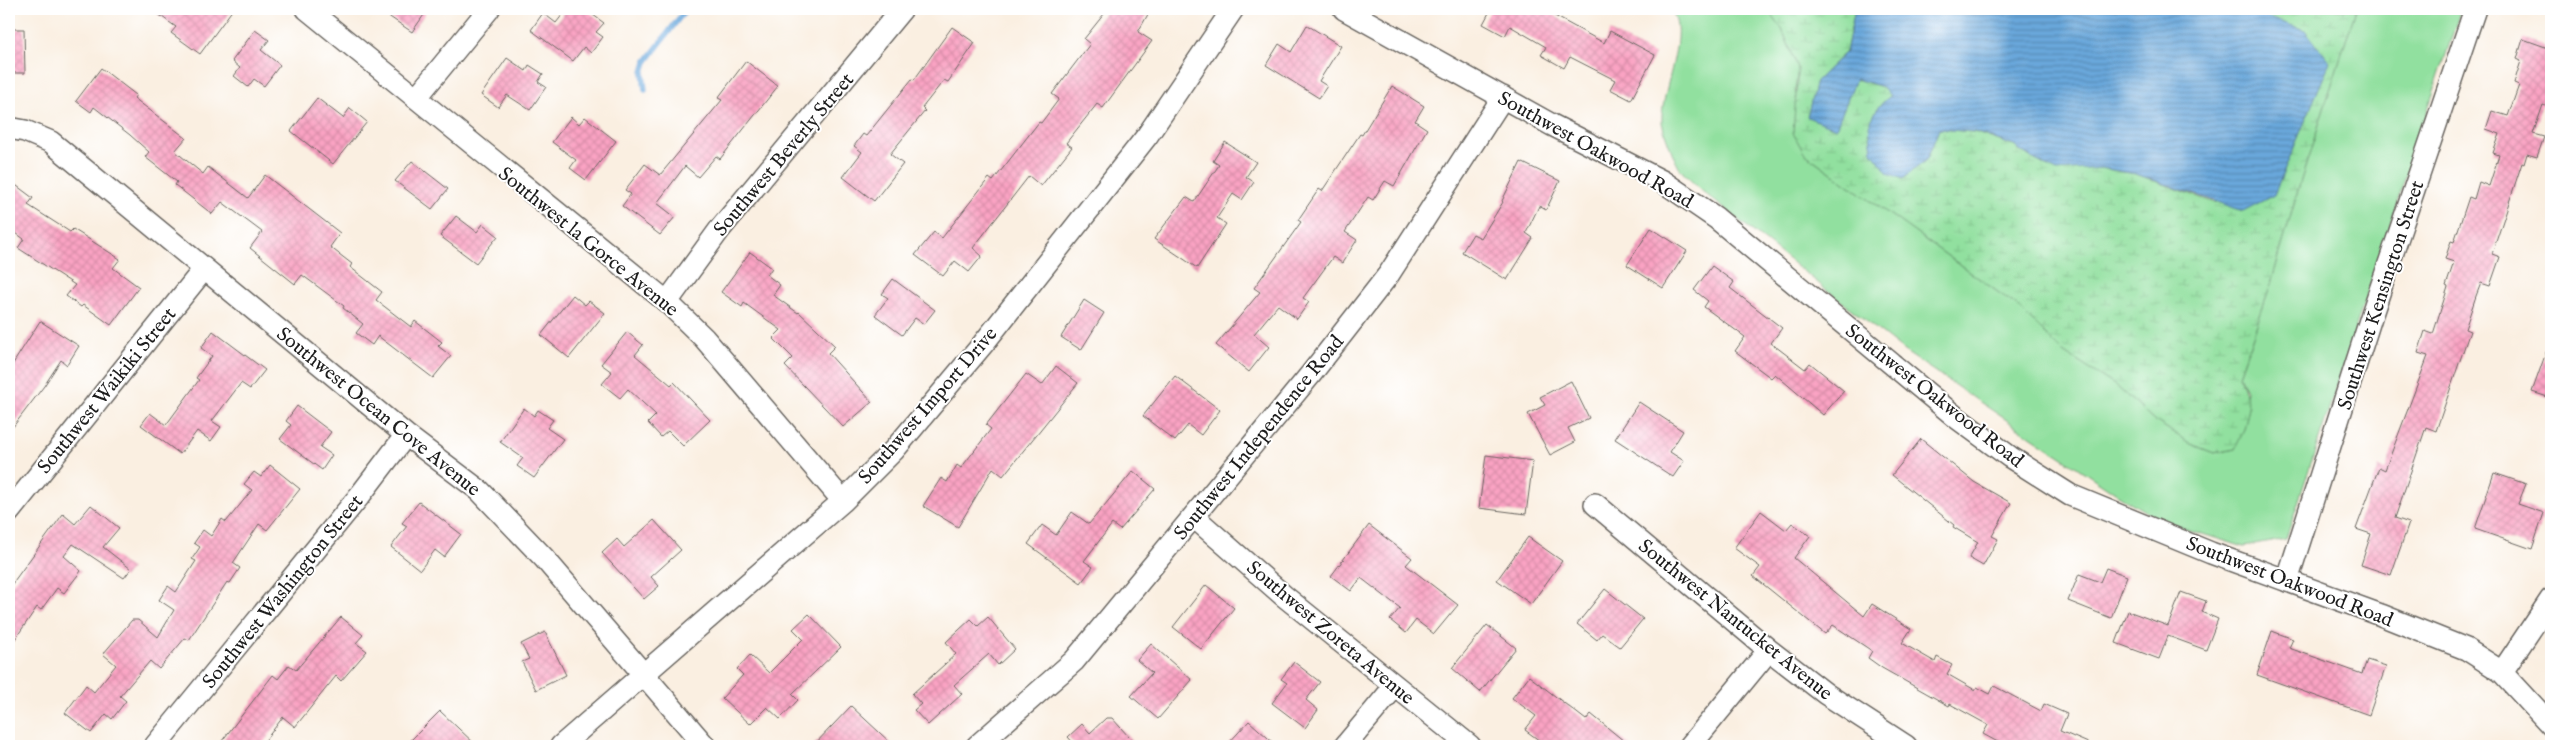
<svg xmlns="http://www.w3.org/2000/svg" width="2560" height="755" font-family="'IM FELL English',serif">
<defs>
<pattern id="wetland-marsh" width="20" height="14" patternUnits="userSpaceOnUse" patternTransform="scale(1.25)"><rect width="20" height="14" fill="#91e09f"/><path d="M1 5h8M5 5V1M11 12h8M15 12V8" fill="none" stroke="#7cc088"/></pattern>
<pattern id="water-rules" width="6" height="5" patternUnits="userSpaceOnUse" patternTransform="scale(1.25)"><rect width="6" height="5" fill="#69a7db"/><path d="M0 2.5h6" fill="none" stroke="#5687b1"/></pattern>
<pattern id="building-cross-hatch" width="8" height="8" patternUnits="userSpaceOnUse" patternTransform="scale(1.25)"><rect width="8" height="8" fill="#faa3c3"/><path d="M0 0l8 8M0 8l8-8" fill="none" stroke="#d68ca7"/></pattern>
</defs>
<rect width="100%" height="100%" fill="#fff"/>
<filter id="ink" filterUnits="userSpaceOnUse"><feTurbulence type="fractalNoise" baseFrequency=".02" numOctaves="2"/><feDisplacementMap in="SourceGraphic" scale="10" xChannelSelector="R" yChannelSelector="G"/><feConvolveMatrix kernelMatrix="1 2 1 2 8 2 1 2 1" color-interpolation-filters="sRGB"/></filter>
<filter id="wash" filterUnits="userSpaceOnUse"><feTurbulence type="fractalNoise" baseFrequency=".0096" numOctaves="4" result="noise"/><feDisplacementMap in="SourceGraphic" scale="20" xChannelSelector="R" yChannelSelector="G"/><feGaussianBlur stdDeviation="1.12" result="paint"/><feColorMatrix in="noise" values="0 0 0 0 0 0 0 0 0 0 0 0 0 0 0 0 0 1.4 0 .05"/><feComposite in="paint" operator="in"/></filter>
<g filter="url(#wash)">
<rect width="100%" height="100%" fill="#faefe1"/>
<path fill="#91e09f" stroke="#567e5e" d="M1670 9H1767L1782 29 1798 68 1795 90 1804 153 2016 305 2063 352 2116 386 2154 420 2191 444 2214 453 2235 449 2246 391 2239 375 2270 287 2301 180 2356 9H2461L2286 539 2244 547 2161 521 2118 495 1904 351 1702 191C1695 184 1686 177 1680 169 1675 162 1663 130 1662 122 1660 92 1691 31 1670 9Z"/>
<path fill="url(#wetland-marsh)" stroke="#567e5e" d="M1767 9H1855L1846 52 1816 81 1846 101 1856 79 1883 87 1891 96 1878 107 1903 179 1927 159 1939 129 1974 132 2014 146 2035 160 2080 168H2101L2136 174 2215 203 2253 12 2243 9H2356L2301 180 2270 287 2239 375 2249 407 2244 430 2235 449 2214 453 2191 444 2154 420 2116 386 2063 352 2016 305 1804 153 1793 133 1798 68 1782 29Z"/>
<path fill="url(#water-rules)" stroke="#42627c" d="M1855 9H2243L2305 30 2330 62 2274 195 2243 211 2136 174 2101 168 2057 171 2035 160 2014 146 1975 132 1939 129 1927 159 1903 179 1888 173 1872 152 1869 125 1878 107 1890 96 1883 87 1856 79 1836 128 1807 117 1816 81 1846 52Z"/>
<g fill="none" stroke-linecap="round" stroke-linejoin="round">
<path stroke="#69a7db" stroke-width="5.5" d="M645 90 643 72 646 62 686 9"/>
</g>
<g id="blocks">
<path fill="url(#building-cross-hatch)" d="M151 9H233L200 54 171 33 176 27Z
M378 9H428L412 32Z
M567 9H585L604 23 596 32 603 37 591 53 584 47 573 61 531 30 543 13 556 23Z
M1108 9H1151L1138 32 1152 41 1103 108 1097 104 1066 143 1072 147 1041 186 1029 176 973 248 982 256 969 272 955 261 943 276 915 255 934 232 942 238 989 178 993 181 1039 122 1041 123 1059 99 1052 94 1090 44 1084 39Z
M1491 9H1542L1604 43 1610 31 1655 55 1631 100 1610 89 1615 80 1570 57 1564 68 1541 55 1546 47 1510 26 1505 36 1483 24Z
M1307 25 1341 46 1319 81 1327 86 1319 98 1266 65 1279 44 1291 52Z
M952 27 975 43 948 82 944 80 922 108 925 111 890 154 903 164 874 201 843 177 862 152 854 146 863 134 866 136 912 79 914 80Z
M9 29H24L25 73H9Z
M255 30 269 40 261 50 280 65 264 86 254 79 248 87 234 76 240 68 232 61Z
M2523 39 2551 49V96L2548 107 2543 105 2533 134 2544 137 2537 157 2527 154 2524 164 2522 163 2492 254 2500 257 2490 286 2481 283 2476 296 2465 329 2470 331 2436 431 2426 427 2395 518 2409 523 2391 575 2361 565 2371 534 2356 529 2379 467 2385 470 2428 356 2418 353 2425 331 2433 334 2448 287 2446 286 2454 262 2445 259 2451 241 2454 242 2469 197 2474 199 2479 182 2489 186 2499 155 2493 153 2500 134 2486 129 2492 111 2508 116 2519 85 2514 83 2521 61 2517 59Z
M507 58 526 71 529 65 543 74 538 82 546 87 530 110 507 95 498 107 481 95Z
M746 61 778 86 720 159 716 156 698 177 685 166 657 203 675 217 660 235 622 206 631 194 625 190 645 164 660 175 722 100 718 98Z
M101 68 136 95 134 98 186 138 175 151 203 174 208 167 248 198 265 175 340 233 330 247 352 264 350 267 382 292 376 300 411 327 415 321 442 342 438 346 451 356 433 378 378 336 372 345 356 333 363 324 343 308 344 306 302 275 295 284 250 248 262 232 222 202 212 214 175 185 177 182 145 157 149 152 130 135 94 107 91 112 76 101Z
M1392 86 1424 106 1415 121 1427 129 1394 186 1385 181 1373 200 1368 197 1345 232 1357 240 1342 263 1333 257 1303 298 1309 302 1297 319 1278 305 1254 334 1269 347 1249 372 1216 345 1260 292 1254 288 1301 222 1298 220 1319 189 1322 191 1360 134 1362 135Z
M317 98 343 118 350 108 367 122 333 164 291 131Z
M571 117 579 124 585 117 616 141 586 180 570 168 576 160 552 142Z
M1225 142 1256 162 1246 177 1254 182 1242 200 1233 194 1217 218 1226 224 1197 268 1154 239 1186 197 1194 202 1219 165 1213 161Z
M412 161 448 189 432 209 395 181Z
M1521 162 1560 181 1546 210 1539 206 1526 233 1533 238 1507 280 1462 252 1473 234 1481 238 1503 202 1502 201Z
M9 180 33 198 28 205 70 232 73 229 120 259 113 268 139 287 111 325 83 305 81 307 66 296 75 285 18 248 24 239 9 228Z
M456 216 477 232 483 224 498 236 476 263 440 236Z
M1651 228 1687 251 1663 288 1627 265Z
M750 252 772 268 767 275 780 285 773 295 798 313 799 312 835 346 828 353 872 402 843 427 785 366 793 358 773 338 781 330 744 303 742 307 721 292Z
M1712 266 1734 282 1730 288 1782 328 1771 343 1805 369 1810 363 1844 391 1823 415 1775 374 1771 378 1735 351 1745 337 1704 307 1708 301 1694 290Z
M893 279 935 310 924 324 915 318 902 335 875 315 888 298 882 294Z
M573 295 585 305 589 301 605 313 569 358 541 335Z
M1084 300 1104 313 1081 350 1061 337Z
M40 321 79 346 67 365 61 360 44 386 9 432V370Z
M213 331 265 370 250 389 241 383 212 421 221 427 211 441 197 431 180 454 141 425 150 413 166 425 199 380 196 378 212 356 201 348Z
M627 332 643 345 635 355 671 385 674 382 710 420 683 446 668 431 661 437 648 423 656 415 628 389 620 398 602 384 612 372 601 364Z
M2549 344H2551V398L2532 392Z
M1056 366 1078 383 1003 476 993 468 958 527 923 506 941 478 947 482 957 465 961 468 991 429 986 425 1026 374 1042 385Z
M1175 376 1220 410 1201 435 1188 425 1175 441 1143 416Z
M1571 381 1589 418 1568 428 1575 442 1550 455 1528 414 1545 405 1540 397Z
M1639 402 1683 431 1670 452 1684 461 1673 477 1615 439Z
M297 406 331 432 320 447 332 455 322 470 280 439 291 425 286 421Z
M524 408 534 416 538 410 553 420 547 428 563 439 534 478 517 466 523 458 500 442Z
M1921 439 1974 482 2011 503 1992 536 1998 539 1983 566 1969 558 1978 542 1953 527 1954 525 1892 475Z
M1486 455 1533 461 1526 514 1479 508Z
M270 465 300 489 267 530 259 524 233 563 240 568 230 583 227 582 189 640 185 638 159 669 150 661 120 696 126 701 112 719 106 714 91 733 65 713 86 685 94 692 116 665 103 654 132 620H138L158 637 174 610 159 600 168 586 176 592 196 561 192 559 200 547 194 543 203 530 211 536 222 519 226 522 252 490 244 484 254 472 261 477Z
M1133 471 1155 489 1120 530 1112 524 1084 561 1093 567 1081 583 1028 544 1042 525 1056 535 1072 512 1089 524Z
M2494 473 2526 484 2518 504 2544 513 2532 549 2475 529Z
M419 502 461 534 444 557 435 550 420 570 391 547 407 526 402 523Z
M91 505 119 528 103 547 131 569 124 578 73 544 64 556 81 571 64 593 57 588 41 610 37 607 9 648V588L63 514 75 524Z
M1761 511 1786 530 1792 523 1810 536 1794 558 1864 616 1872 604 1911 629 1902 643 1935 662 1937 657 1952 665 1947 674 1975 690 1977 687 1990 694 1994 686 2041 711 2044 704 2067 714 2060 731 2095 746H2005L1983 734 1988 725 1950 704 1949 706 1882 668 1868 658 1872 651 1833 625 1825 634 1753 576 1760 567 1734 548Z
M654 520 681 550 651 577 659 586 644 599 602 553 617 539 624 547Z
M1369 525 1412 558 1406 565 1458 605 1434 634 1416 620 1406 633 1390 620 1400 608 1361 578 1351 591 1331 576Z
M1528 537 1562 561 1531 604 1497 580Z
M2106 568 2127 576 2111 618 2068 601 2079 574 2100 582Z
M1206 585 1234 608 1201 649 1173 627Z
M1605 589 1643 619 1620 647 1602 634 1597 640 1577 624Z
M2181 592 2206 601 2202 612 2218 619 2206 650 2168 636 2159 659 2116 643 2128 611 2168 626Z
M809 614 841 647 792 694 798 700 780 719 767 707 750 724 722 698 743 675 737 669 750 655 769 673 803 639 793 629Z
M341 617 363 635 356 643 367 651 341 681 336 676 295 727 283 717 261 746H218L273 675 278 679 289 665 296 670Z
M988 617 1015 649 998 665 989 654 954 685 962 694 928 725 914 710 921 704 912 694 956 654 946 642 971 619 978 626Z
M1487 625 1516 648 1480 692 1452 668Z
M2272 631 2293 639 2289 648 2362 674 2367 660 2386 666 2369 715 2257 675Z
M545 632 566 675 536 690 522 662 529 659 521 644Z
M1151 644 1192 680 1158 719 1131 696 1152 673 1137 660Z
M1294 662 1320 682 1306 700 1318 710 1305 728 1272 703 1287 683 1281 679Z
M1529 676 1586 720 1591 714 1630 746H1547L1525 730 1536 716 1512 698Z
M851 706 894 746H813Z
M440 711 477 746H405Z
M1106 718H1112L1137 746H1076L1068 737 1082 724 1090 733Z
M1249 721 1277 746H1226Z"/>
</g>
</g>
<g filter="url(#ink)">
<use href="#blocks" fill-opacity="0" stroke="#6a6661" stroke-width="1"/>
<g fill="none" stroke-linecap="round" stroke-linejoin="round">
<defs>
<path id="minor" d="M307 9 667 302 704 338 843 501
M1344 9 1552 125 1662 181 1716 218 1957 418 2010 457 2070 495 2211 553 2381 615 2466 649 2502 672 2551 725
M416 98 489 9
M9 128 25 131 51 142 406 435 480 491 544 558 705 746
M667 302 720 229 902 9
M1595 504 1769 650 1826 694 1906 746
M9 512 204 269
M1194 517 1284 596 1470 746
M2287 581 2372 314 2475 9
M2502 672 2551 599
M155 746 361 494 406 435
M561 746 843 501 894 450 983 344 1147 136 1233 9
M977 746 1074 661 1311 374 1389 274 1503 97
M1345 746 1395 686
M1690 746 1769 650"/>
</defs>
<use href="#minor" stroke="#6a6661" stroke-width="24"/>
<use href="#minor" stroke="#fff" stroke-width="21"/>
</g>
</g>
<g text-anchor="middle" stroke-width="4" stroke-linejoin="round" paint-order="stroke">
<g font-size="20" fill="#1c1c1c" stroke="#fff">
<text transform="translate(1596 149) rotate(29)" y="7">Southwest Oakwood Road</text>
<text transform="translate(783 154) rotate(-50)" y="7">Southwest Beverly Street</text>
<text transform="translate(589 241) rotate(39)" y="7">Southwest la Gorce Avenue</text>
<text transform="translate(2380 295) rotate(-72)" y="7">Southwest Kensington Street</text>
<text transform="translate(106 390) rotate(-51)" y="7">Southwest Waikiki Street</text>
<text transform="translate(1935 395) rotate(38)" y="7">Southwest Oakwood Road</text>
<text transform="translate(927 405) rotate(-49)" y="7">Southwest Import Drive</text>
<text transform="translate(379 411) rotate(39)" y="7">Southwest Ocean Cove Avenue</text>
<text transform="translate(1258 437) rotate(-51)" y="7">Southwest Independence Road</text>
<text transform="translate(2290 581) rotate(21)" y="7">Southwest Oakwood Road</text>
<text transform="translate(282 591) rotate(-51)" y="7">Southwest Washington Street</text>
<text transform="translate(1736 619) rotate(39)" y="7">Southwest Nantucket Avenue</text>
<text transform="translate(1331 632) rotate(40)" y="7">Southwest Zoreta Avenue</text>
</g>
</g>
<rect width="2560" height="755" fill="none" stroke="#fff" stroke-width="30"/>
</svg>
